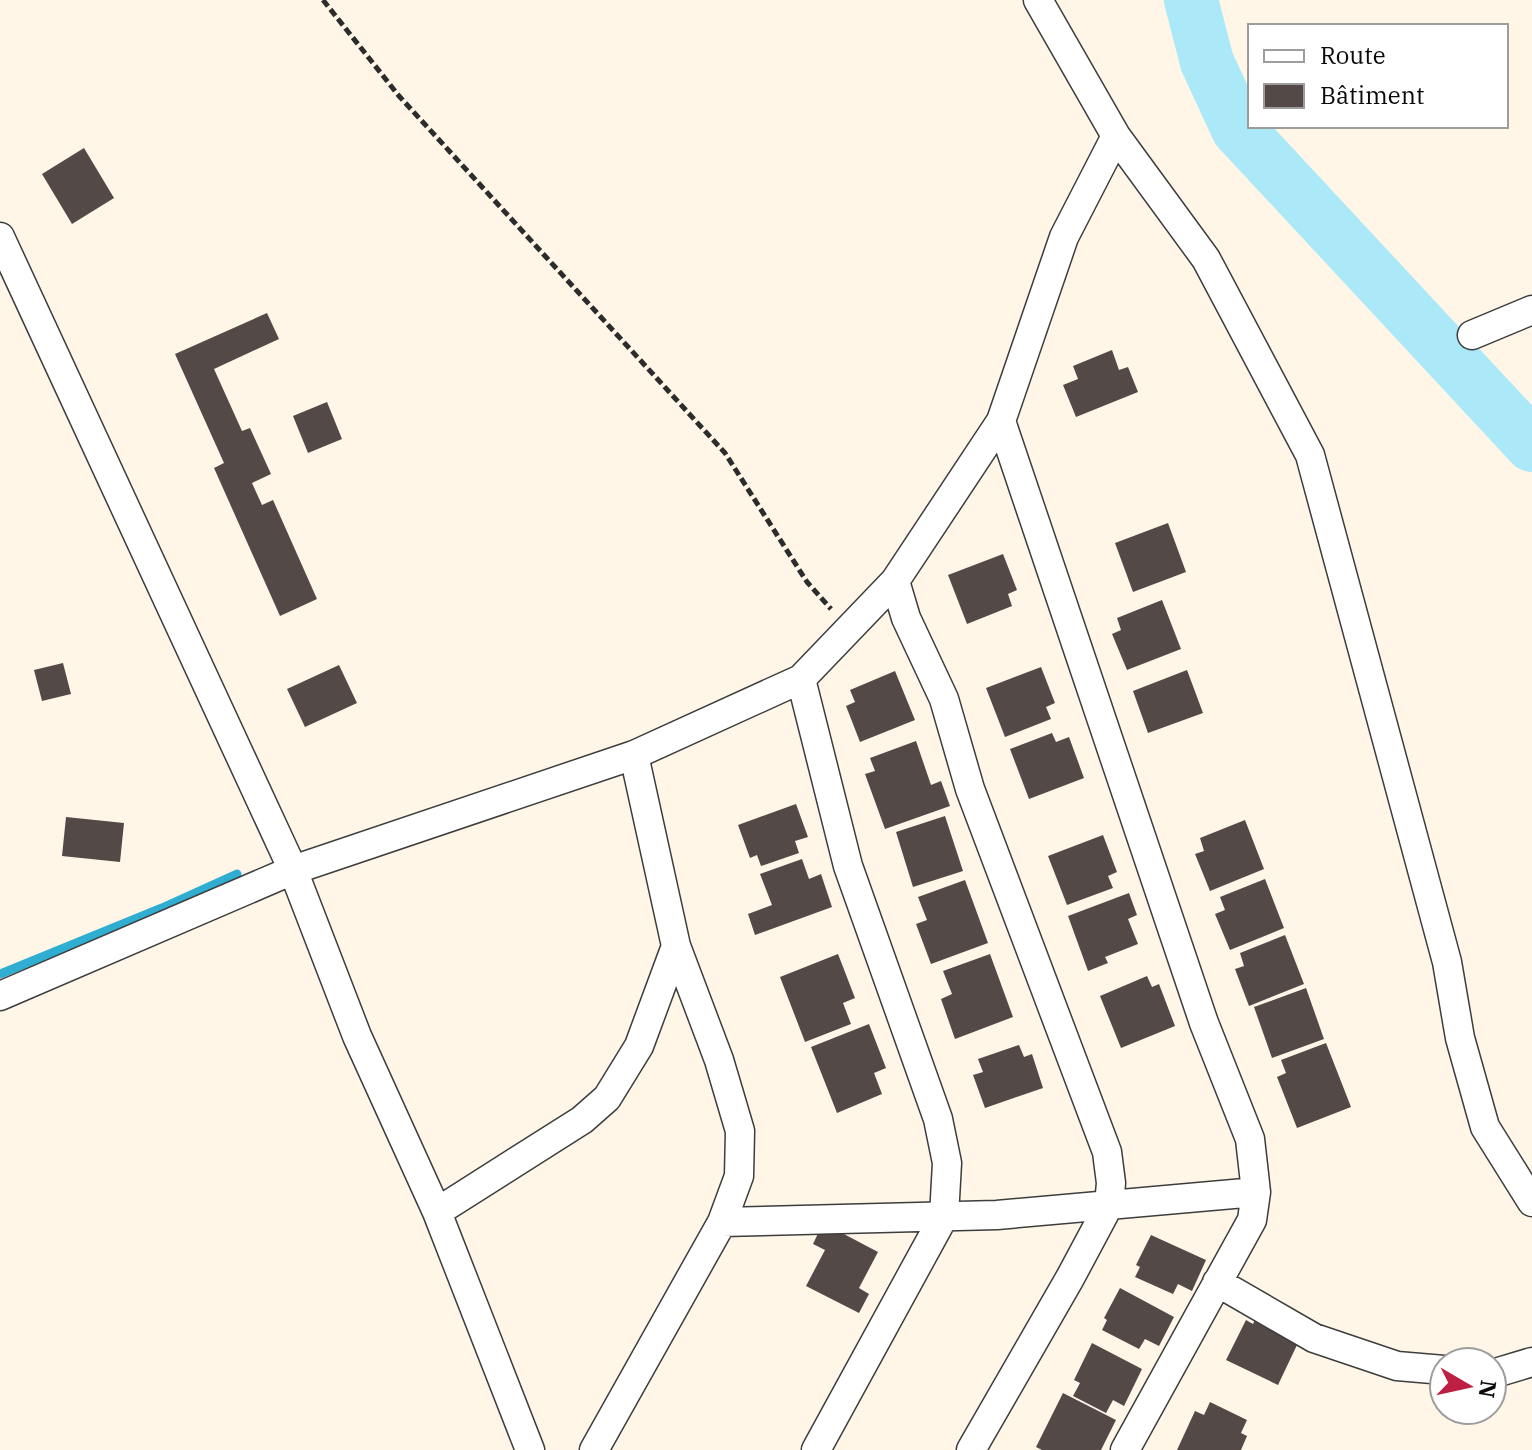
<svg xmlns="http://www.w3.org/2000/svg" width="1532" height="1450" font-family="'IBM Plex Serif',serif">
<rect width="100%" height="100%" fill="#fff6e8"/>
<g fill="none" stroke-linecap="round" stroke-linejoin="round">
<path stroke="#30aed1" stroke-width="9" d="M0 974 162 908 237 874"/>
<path stroke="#abe9f8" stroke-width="54" d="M1191 0 1207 62 1238 129 1532 445"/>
</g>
<path fill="#534947" d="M84 148 114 198 72 224 42 174Z
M267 313 279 339 214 369 242 431 250 428 271 474 252 483 262 505 273 500 317 599 280 616 214 468 224 463 175 354Z
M1112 350 1119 370 1128 367 1138 392 1076 417 1063 385 1078 379 1073 366Z
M327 402 342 439 308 453 293 416Z
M1168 523 1186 572 1133 592 1115 543Z
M1003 554 1017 590 1008 594 1012 606 967 624 948 575Z
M1162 600 1181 649 1127 670 1112 634 1121 630 1117 618Z
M63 663 71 694 42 701 34 670Z
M339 665 357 703 305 727 287 689Z
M1041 667 1055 703 1046 707 1051 719 1005 737 986 688Z
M1187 670 1203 713 1148 733 1133 691Z
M895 671 915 720 860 742 846 706 855 702 850 690Z
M1052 733 1056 742 1069 737 1084 778 1029 799 1010 749Z
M916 741 931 785 941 781 950 806 885 829 865 774 875 771 870 758Z
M796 804 808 837 795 841 799 853 761 866 757 855 750 858 738 825Z
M945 816 963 871 913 887 896 832Z
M66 817 124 823 120 862 62 856Z
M1245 820 1264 869 1210 891 1195 854 1204 851 1200 838Z
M1103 835 1117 872 1108 876 1113 888 1067 905 1048 856Z
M802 859 809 879 821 874 832 907 755 935 748 914 772 905 760 874Z
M1265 879 1284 928 1230 950 1215 914 1225 910 1220 897Z
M965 880 988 943 931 964 916 924 927 920 918 897Z
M1129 893 1137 915 1128 919 1138 944 1105 957 1108 963 1088 971 1068 916Z
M1285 935 1304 984 1249 1006 1235 969 1244 966 1240 953Z
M838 954 855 998 843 1003 851 1024 805 1042 780 977Z
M990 954 1013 1017 955 1039 941 999 952 994 943 971Z
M1147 976 1152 987 1159 984 1175 1026 1121 1048 1100 996Z
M1306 988 1324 1039 1272 1058 1254 1007Z
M869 1024 886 1068 874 1073 882 1094 837 1113 811 1047Z
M1326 1043 1351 1107 1297 1128 1277 1077 1286 1073 1281 1060Z
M1019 1045 1024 1057 1032 1054 1043 1088 985 1108 973 1075 983 1072 978 1059Z
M823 1223 878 1252 859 1288 869 1294 859 1313 806 1286 825 1250 813 1244Z
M1151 1235 1206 1260 1192 1291 1178 1284 1173 1294 1135 1277 1140 1267 1136 1265Z
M1120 1288 1174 1317 1159 1346 1145 1339 1139 1349 1102 1330 1107 1320 1104 1318Z
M1259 1311 1297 1329 1291 1342 1297 1345 1278 1385 1226 1360 1246 1320 1253 1324Z
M1092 1343 1142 1369 1124 1406 1113 1400 1106 1413 1073 1396 1080 1383 1074 1380Z
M1063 1393 1116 1420 1101 1450H1042L1036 1447Z
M1210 1402 1247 1420 1241 1433 1247 1436 1241 1450H1177L1195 1411 1204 1415Z"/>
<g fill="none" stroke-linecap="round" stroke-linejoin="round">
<defs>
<path id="street" d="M1038 0 1116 136 1206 259 1310 455 1447 962 1460 1038 1485 1127 1532 1202
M0 237 293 870 357 1036 437 1212 530 1450
M1472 335 1532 310
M1001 421 1204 1023 1250 1139 1256 1192 1252 1220 1125 1450
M895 581 906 618 944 699 970 789 1107 1152 1111 1183 1109 1205 1070 1278 971 1450
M801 679 848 866 938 1119 947 1163 944 1216 816 1450
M0 996 293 870 634 755 801 679 895 581 1001 421 1064 237 1116 136
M437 1212 582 1120 607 1098 639 1046 676 946
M722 1222 997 1215 1256 1192
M1217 1282 1314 1338 1397 1366 1444 1370
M1492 1374 1532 1362
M594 1450 722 1222 739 1176 740 1131 719 1060 676 946 634 755"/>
</defs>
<use href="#street" stroke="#3d3d3d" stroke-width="31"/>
<path stroke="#2c2c2c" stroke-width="5" stroke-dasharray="8 4" stroke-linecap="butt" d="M323 0 399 96 725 453 807 582 831 609"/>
<use href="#street" stroke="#fff" stroke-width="28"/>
</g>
<rect x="1248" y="24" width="260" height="104" fill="#ffffff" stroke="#9d9d9d" stroke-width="2"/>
<rect x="1264" y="50" width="40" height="12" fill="#ffffff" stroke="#9d9d9d" stroke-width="2"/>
<text x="1320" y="64" font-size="24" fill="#0a0a0a">Route</text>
<rect x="1264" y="84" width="40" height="24" fill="#534947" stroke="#9d9d9d" stroke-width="2"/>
<text x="1320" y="104" font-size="24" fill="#0a0a0a">Bâtiment</text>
<g transform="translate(1468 1386) rotate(99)"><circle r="38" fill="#ffffff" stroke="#9d9d9d" stroke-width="2"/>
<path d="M0-6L14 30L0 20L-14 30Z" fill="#bd2043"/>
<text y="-12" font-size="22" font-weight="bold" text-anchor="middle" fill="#0a0a0a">N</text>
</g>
</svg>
